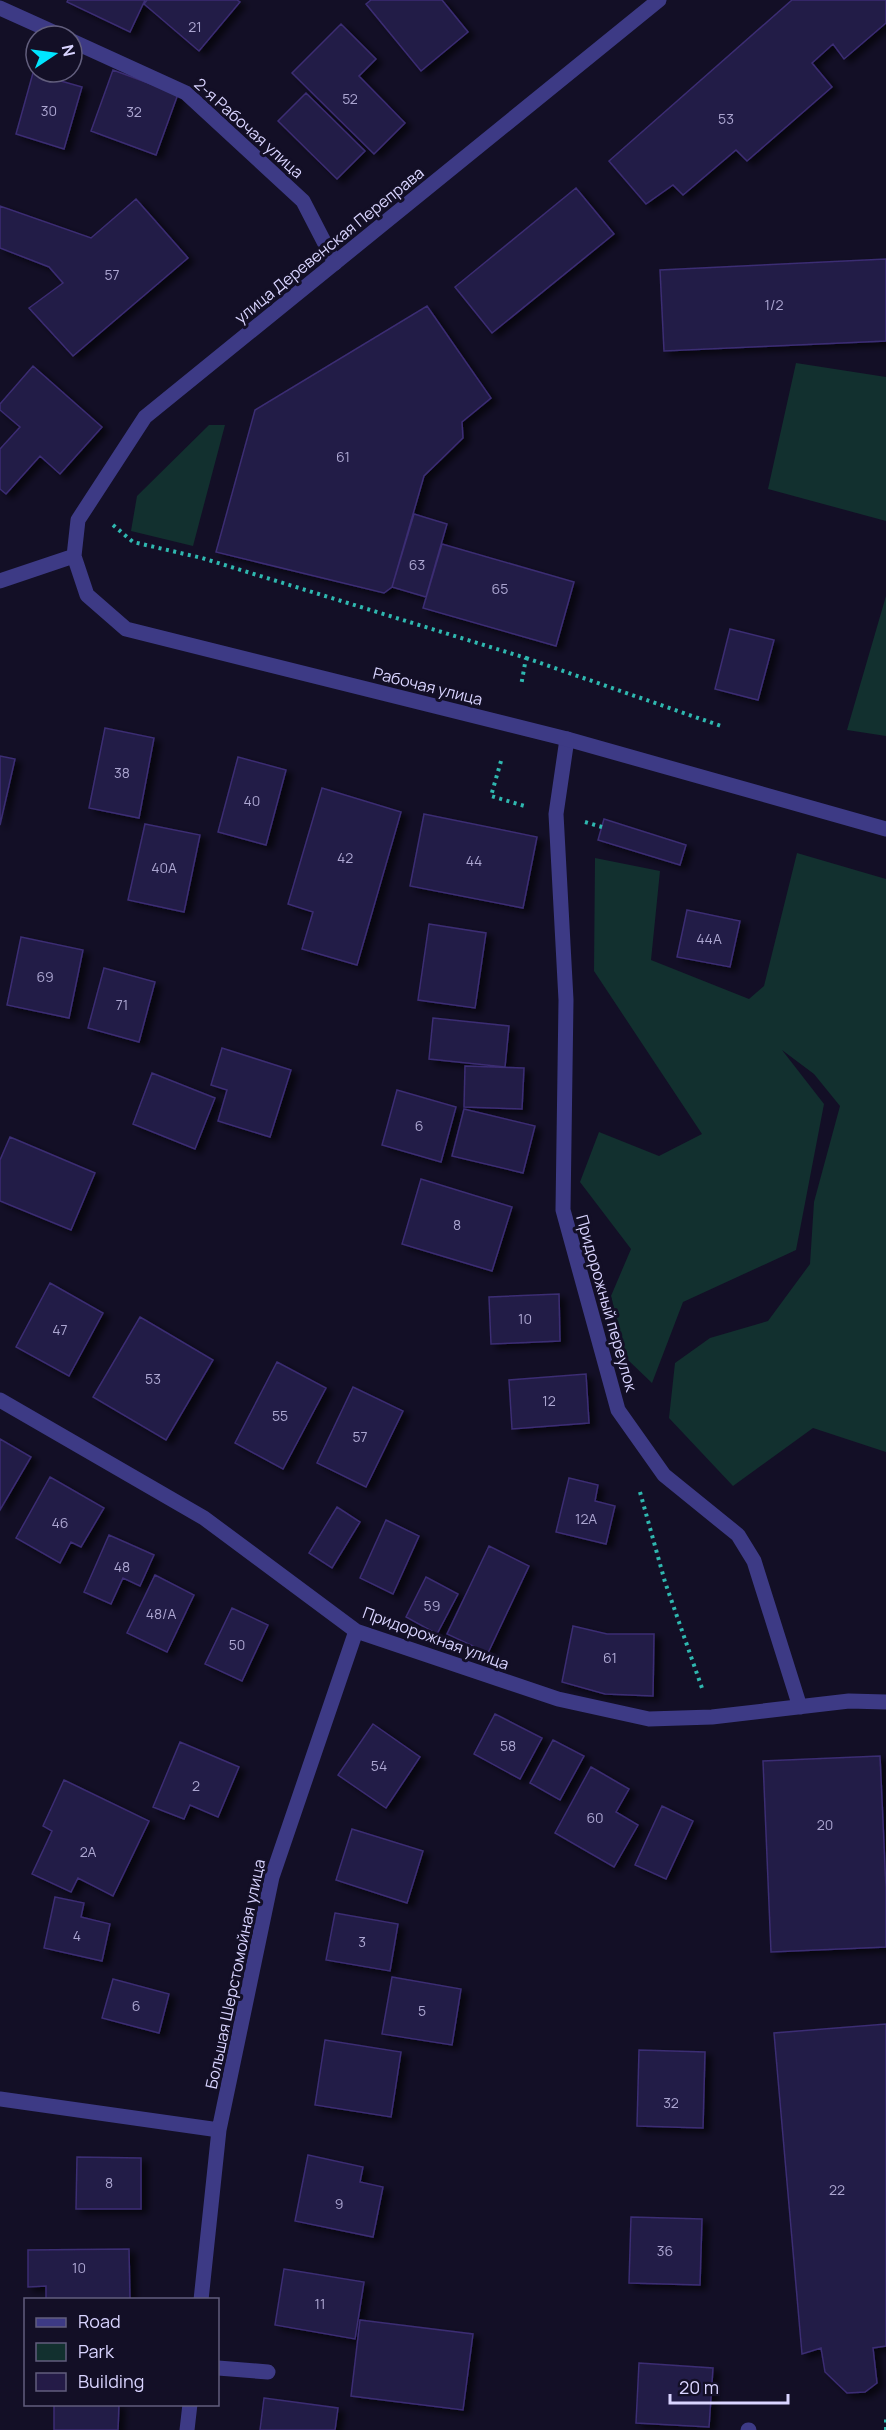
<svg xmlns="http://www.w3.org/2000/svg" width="886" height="2430" font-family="Manrope,sans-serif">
<defs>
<filter id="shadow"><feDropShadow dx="6" dy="4" stdDeviation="3" flood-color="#0009"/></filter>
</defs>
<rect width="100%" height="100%" fill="#130f26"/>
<path fill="#12302f" d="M796 363 886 377V521L768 489Z
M209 425H225L193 546 131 531 137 496Z
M886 596V736L847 730Z
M797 853 886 879V1452L813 1428 733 1486 669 1418 675 1363 710 1338 768 1321 810 1264 814 1202 840 1106 814 1074 782 1050 824 1104 796 1250 683 1302 652 1383 627 1359 611 1296 631 1249 580 1182 599 1132 659 1156 702 1134 594 971 595 858 660 871 651 960 749 999 764 986Z"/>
<path fill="#241b47" stroke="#3b2d73" stroke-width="1.5" filter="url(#shadow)" d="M68 0H145L130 32 67 2Z
M147 0H237L240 2 199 51 144 4Z
M371 0H442L468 32 421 71 366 4Z
M792 0H886V23L844 59 833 44 812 63 832 87 747 161 736 150 683 195 673 185 646 204 609 161Z
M341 24 376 59 359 76 405 123 374 154 292 73Z
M113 70 178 94 156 155 91 131Z
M33 73 82 87 64 149 16 134Z
M306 93 365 151 337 179 278 121Z
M576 188 614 234 492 333 455 287Z
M136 199 188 258 73 356 29 308 63 283 49 267 0 248V206L91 238Z
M886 259V341L664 351 660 270Z
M427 306 491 398 462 422 463 438 424 476 392 587 384 593 216 552 255 410Z
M33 366 102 427 60 474 40 456 6 494 0 489V449L20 427 0 410V404Z
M414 514 447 524 426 597 392 587Z
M442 544 574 582 556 646 423 608Z
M730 629 774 640 758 700 715 689Z
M105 728 154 738 139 818 89 808Z
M0 756 15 759 0 825Z
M238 757 286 770 266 845 218 832Z
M322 788 401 812 357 965 302 949 313 912 288 904Z
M424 814 537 837 523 908 410 886Z
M604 819 686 845 680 865 598 840Z
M145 824 200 835 184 912 128 900Z
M687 910 740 921 730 967 677 957Z
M429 924 486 933 475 1008 418 1000Z
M21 937 83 950 69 1018 7 1005Z
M104 968 155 982 139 1042 88 1028Z
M433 1018 509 1026 505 1067 429 1059Z
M222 1048 291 1070 270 1137 218 1121 227 1090 211 1085Z
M465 1066 524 1068 522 1109 464 1107Z
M152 1073 215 1098 195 1149 133 1124Z
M397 1090 456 1107 441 1162 382 1145Z
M464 1109 535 1126 523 1173 452 1156Z
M10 1137 95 1173 71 1230 0 1201V1160Z
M421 1179 512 1207 492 1271 402 1244Z
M50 1283 103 1313 69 1376 16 1347Z
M559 1294 560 1341 491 1344 489 1297Z
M140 1317 213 1360 166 1440 93 1397Z
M277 1362 326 1388 283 1469 235 1443Z
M586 1374 589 1423 512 1429 509 1380Z
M353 1387 403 1411 366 1487 317 1463Z
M0 1439 31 1457 0 1510Z
M50 1477 104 1508 81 1547 71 1542 60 1563 16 1538Z
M569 1478 598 1485 595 1501 615 1506 606 1544 556 1532Z
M337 1507 360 1522 332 1568 309 1553Z
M386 1520 419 1536 393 1594 360 1578Z
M109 1535 154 1555 140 1586 123 1578 111 1604 84 1592Z
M489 1546 529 1566 488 1653 447 1634Z
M155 1575 194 1595 167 1652 127 1633Z
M426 1577 458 1594 437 1634 406 1617Z
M232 1608 268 1625 242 1681 205 1664Z
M573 1626 607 1634H654L653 1696 605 1694 562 1682Z
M495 1714 542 1738 520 1779 474 1754Z
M373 1724 420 1757 386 1808 338 1775Z
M553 1740 584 1756 560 1800 530 1783Z
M180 1742 239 1767 218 1817 190 1805 184 1819 153 1807Z
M880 1756 886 1888V1947L771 1952 763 1761Z
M591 1767 629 1789 616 1812 638 1825 614 1867 555 1833Z
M64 1780 149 1821 113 1896 78 1878 71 1892 32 1874 52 1831 43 1826Z
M662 1806 693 1821 666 1879 635 1865Z
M352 1829 423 1851 407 1903 336 1880Z
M55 1897 84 1903 81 1917 110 1924 102 1961 44 1948Z
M335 1913 398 1924 390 1971 326 1960Z
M392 1977 461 1989 452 2045 382 2034Z
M113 1979 169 1994 159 2033 102 2018Z
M886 2024V2346L873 2348 877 2383 865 2392 847 2393 825 2372 821 2348 802 2354 774 2033Z
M325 2040 401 2052 391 2117 315 2105Z
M639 2050 705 2052 703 2128 637 2126Z
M308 2155 363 2167 360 2182 383 2187 373 2237 295 2221Z
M77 2157 141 2158V2209H76Z
M631 2217 702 2219 700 2285 629 2283Z
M129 2249 130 2300H46V2286L28 2287V2250Z
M284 2269 364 2282 355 2339 275 2325Z
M360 2320 473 2334 463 2410 351 2396Z
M639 2363 713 2368 709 2427 636 2423Z
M264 2398 338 2408 335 2430H260Z
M54 2404H119L118 2430H54Z"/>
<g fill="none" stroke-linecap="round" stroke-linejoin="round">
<path stroke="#2fb8b0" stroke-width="4" stroke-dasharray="3 4.5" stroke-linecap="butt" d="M113 525 133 542 202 558 526 658 521 686
M526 658 721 726
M501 761 491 796 528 807
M585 822 602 827
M640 1492 665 1582 703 1691
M886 2430V2419"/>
<path stroke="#3d3a85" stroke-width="15" d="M218 2368 268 2372
M748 2430H749"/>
<path stroke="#3d3a85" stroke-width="15" d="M0 8 62 36
M72 41 186 93 303 201 335 263
M567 739 556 814 566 1000 563 1210 618 1410 664 1475 738 1535 754 1561 800 1707
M0 1400 204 1518 356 1631 558 1699 649 1719 712 1717 849 1701 886 1702
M0 2099 219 2130
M201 2300 219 2130 272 1877 356 1631
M187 2430 190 2404"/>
<path stroke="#3d3a85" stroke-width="15" d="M74 556 78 520 145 417 659 0
M0 581 74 556 87 595 126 629 567 739 886 829"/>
</g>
<g text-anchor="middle" stroke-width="6" stroke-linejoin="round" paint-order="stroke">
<g font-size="14" fill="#aca6d1">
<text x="195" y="32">21</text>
<text x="350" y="104">52</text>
<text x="49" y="116">30</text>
<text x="134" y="117">32</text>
<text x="726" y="124">53</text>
<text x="112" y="280">57</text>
<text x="774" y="310">1/2</text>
<text x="343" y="462">61</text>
<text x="417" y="570">63</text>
<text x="500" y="594">65</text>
<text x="122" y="778">38</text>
<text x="252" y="806">40</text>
<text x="345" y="863">42</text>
<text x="474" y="866">44</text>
<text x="164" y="873">40А</text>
<text x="709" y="944">44А</text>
<text x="45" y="982">69</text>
<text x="122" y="1010">71</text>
<text x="419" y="1131">6</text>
<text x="457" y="1230">8</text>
<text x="525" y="1324">10</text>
<text x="60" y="1335">47</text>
<text x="153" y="1384">53</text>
<text x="549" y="1406">12</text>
<text x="280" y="1421">55</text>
<text x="360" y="1442">57</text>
<text x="586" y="1524">12А</text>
<text x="60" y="1528">46</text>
<text x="122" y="1572">48</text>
<text x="432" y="1611">59</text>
<text x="161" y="1619">48/А</text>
<text x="237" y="1650">50</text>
<text x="610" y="1663">61</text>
<text x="508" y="1751">58</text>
<text x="379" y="1771">54</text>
<text x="196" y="1791">2</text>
<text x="595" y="1823">60</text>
<text x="825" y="1830">20</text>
<text x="88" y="1857">2А</text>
<text x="77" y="1941">4</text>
<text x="362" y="1947">3</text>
<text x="136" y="2011">6</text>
<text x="422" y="2016">5</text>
<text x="671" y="2108">32</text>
<text x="109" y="2188">8</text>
<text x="837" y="2195">22</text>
<text x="339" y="2209">9</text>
<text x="665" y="2256">36</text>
<text x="79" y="2273">10</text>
<text x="320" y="2309">11</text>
</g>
<g font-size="16" fill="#d9d4ff" stroke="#130f26">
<text transform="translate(249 128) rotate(42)" y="6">2-я Рабочая улица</text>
<text transform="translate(329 245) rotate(-39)" y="6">улица Деревенская Переправа</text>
<text transform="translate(428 686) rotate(14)" y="6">Рабочая улица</text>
<text transform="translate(607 1303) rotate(74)" y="6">Придорожный переулок</text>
<text transform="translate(436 1638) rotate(20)" y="6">Придорожная улица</text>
<text transform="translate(235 1974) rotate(-78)" y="6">Большая Шерстомойная улица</text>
</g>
</g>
<rect x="24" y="2298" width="195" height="108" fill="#130f26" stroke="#625e7d" stroke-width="1.5"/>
<rect x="36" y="2318" width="30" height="9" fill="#3d3a85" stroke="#625e7d" stroke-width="1.5"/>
<text x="78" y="2328" font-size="18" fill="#d9d4ff">Road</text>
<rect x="36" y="2343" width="30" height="18" fill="#12302f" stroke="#625e7d" stroke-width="1.5"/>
<text x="78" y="2358" font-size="18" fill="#d9d4ff">Park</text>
<rect x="36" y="2373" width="30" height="18" fill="#241b47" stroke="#625e7d" stroke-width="1.5"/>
<text x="78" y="2388" font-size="18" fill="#d9d4ff">Building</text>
<g transform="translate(54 54) rotate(77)"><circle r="28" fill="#130f26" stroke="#625e7d" stroke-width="1.5"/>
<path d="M0-4.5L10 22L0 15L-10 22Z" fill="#00e5ff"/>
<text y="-9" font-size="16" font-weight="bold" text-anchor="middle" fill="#d9d4ff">N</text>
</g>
<path d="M670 2394v9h118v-9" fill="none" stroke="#d9d4ff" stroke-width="3"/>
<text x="679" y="2394" font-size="18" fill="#d9d4ff" stroke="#130f26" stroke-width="4.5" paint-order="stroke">20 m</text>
</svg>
